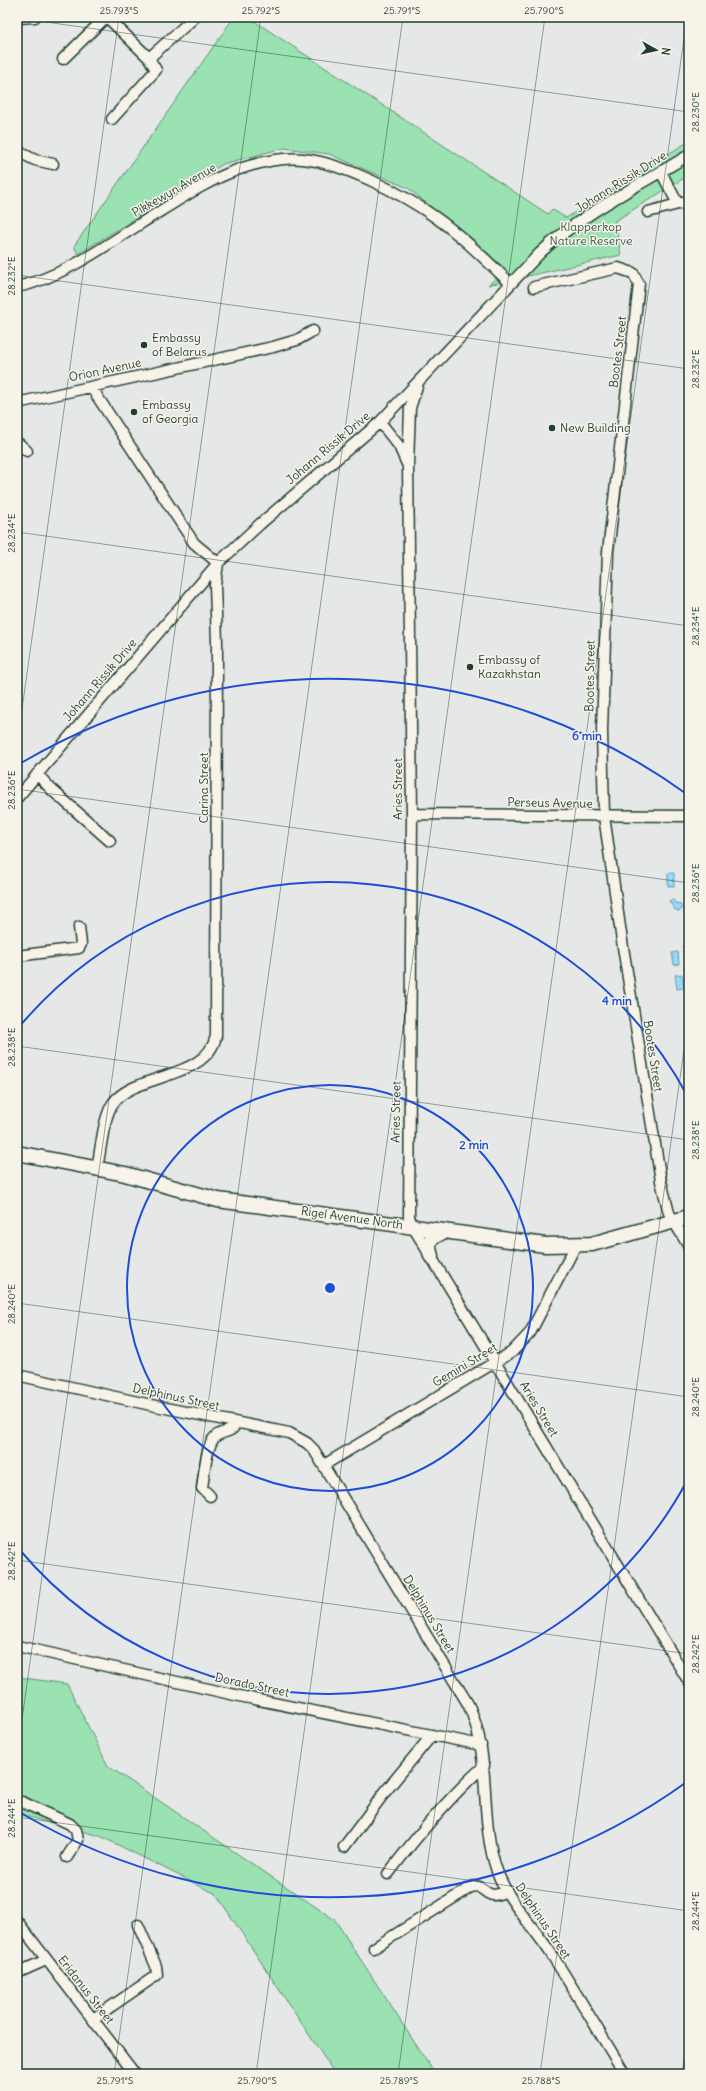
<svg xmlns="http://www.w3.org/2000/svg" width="706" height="2091" font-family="Delius,sans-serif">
<rect width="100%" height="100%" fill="#e6e8e8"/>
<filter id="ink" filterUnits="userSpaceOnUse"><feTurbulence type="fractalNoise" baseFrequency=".025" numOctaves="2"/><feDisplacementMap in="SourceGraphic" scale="8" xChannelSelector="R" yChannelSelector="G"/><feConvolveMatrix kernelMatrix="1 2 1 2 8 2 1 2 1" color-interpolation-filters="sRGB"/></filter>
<g filter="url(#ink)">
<path fill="#9ae2b1" stroke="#5c9072" d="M234 17H248L548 214 552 209 566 218 689 141V175L615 221 621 255 488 285 506 269 408 188 329 154 284 148 223 164 78 254 74 246Z
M683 946H689V962H685Z
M17 1677 67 1684 108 1766 335 1920 435 2074H335L216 1894 100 1836 17 1814Z"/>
<path fill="#97daf9" stroke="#679baa" d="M668 873H674V886H668Z
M672 899 675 903 681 904 682 909 680 911 675 910 669 901Z
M678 952 679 964 674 965 672 953Z
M682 974 684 988 677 989 675 975Z"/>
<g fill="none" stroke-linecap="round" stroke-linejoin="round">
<defs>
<path id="minor" d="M107 17 149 58 156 70 112 119
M17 18 35 17
M149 58 195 17
M63 59 106 17
M17 151 35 160 53 164
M661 172 678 204 689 202
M648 212 678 204
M17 287C61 278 105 246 143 222 177 201 211 177 249 166 266 161 286 157 303 159 343 163 403 194 435 217 462 236 486 260 510 283
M534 287 618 268 633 273 639 284 608 552 602 730 604 816 622 941 661 1181 669 1213 689 1247
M418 383 410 408 408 465 412 814 409 1217 413 1227 689 1682
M91 387 194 543 218 563 215 585 217 642 216 1036C207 1080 135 1073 113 1103 103 1118 101 1150 97 1168
M17 403 273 347 297 340 313 331
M380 422 399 446 407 464
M17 442 27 451
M37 774 52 790 110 841
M17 798 218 563 260 524 380 422 540 253C582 213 640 185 689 155
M412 814 689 816
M17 956 79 948 81 944 79 927
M17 1375 151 1405 289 1433 307 1443 314 1450 468 1704C493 1757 478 1817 497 1871 508 1902 534 1927 552 1955 577 1994 600 2034 625 2074
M324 1465 512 1352 530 1333 576 1245
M210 1496 202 1488C204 1475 206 1444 216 1436 222 1431 233 1433 236 1423
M17 1646 244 1697 481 1745
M17 1803 22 1802 70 1824 76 1830 78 1840 67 1857
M344 1847 385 1792 432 1735
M388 1874C417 1836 448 1798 484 1766
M17 1921 135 2074
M374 1948 471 1887C481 1883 484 1894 493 1895 498 1895 502 1893 507 1891
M17 1973 46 1960
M93 2019 157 1975 156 1966 138 1925"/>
<path id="secondary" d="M17 1153 125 1174 218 1200 545 1245 592 1244 689 1217
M431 1256C426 1241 431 1237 445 1231"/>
</defs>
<use href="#minor" stroke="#1f3d34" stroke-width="13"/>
<use href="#secondary" stroke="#1f3d34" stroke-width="17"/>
<use href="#minor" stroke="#f7f3e8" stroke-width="10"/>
<use href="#secondary" stroke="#f7f3e8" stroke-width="14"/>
</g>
</g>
<path fill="none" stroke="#1f3d34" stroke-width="1" stroke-opacity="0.45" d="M17 18 689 112M17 275 689 369M17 532 689 626M17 745 119 17M17 789 689 883M17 1046 689 1140M17 1303 689 1397M17 1560 689 1654M17 1755 261 17M17 1817 689 1911M114 2074 403 17M256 2074 545 17M398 2074 687 17M540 2074 689 1014M682 2074 689 2024"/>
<g fill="none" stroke="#1d4ed8" stroke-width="2">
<circle cx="330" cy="1288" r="203"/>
<path d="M688 1479A406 406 0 0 1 19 1549M19 1027A406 406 0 0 1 688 1097"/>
<path d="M688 1781A609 609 0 0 1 21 1813M21 763A609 609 0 0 1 688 795"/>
</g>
<g fill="#1f3d34" stroke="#f7f3e8" stroke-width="1.5">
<circle cx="144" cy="345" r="4"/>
<circle cx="134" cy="412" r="4"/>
<circle cx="552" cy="428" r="4"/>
<circle cx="470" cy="667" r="4"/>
</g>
<g text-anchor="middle" stroke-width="3" stroke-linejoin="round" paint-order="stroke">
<g font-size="12" fill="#1f3d34" stroke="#f7f3e8">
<text transform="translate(621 182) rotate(-32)" y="4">Johann Rissik Drive</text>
<text transform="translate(174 190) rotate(-30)" y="4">Pikkewyn Avenue</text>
<text transform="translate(618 352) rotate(-83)" y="4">Bootes Street</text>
<text transform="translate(105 370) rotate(-12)" y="4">Orion Avenue</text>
<text transform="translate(328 448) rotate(-40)" y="4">Johann Rissik Drive</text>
<text transform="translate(590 676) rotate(-89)" y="4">Bootes Street</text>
<text transform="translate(100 680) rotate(-49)" y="4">Johann Rissik Drive</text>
<text transform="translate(204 788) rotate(-90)" y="4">Carina Street</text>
<text transform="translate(398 789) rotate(-90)" y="4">Aries Street</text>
<text transform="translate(550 803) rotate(1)" y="4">Perseus Avenue</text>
<text transform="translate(653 1056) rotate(81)" y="4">Bootes Street</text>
<text transform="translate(396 1112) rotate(-89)" y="4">Aries Street</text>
<text transform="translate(352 1218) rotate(8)" y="4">Rigel Avenue North</text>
<text transform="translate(465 1365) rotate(-31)" y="4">Gemini Street</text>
<text transform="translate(176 1397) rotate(12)" y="4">Delphinus Street</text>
<text transform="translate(539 1409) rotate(59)" y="4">Aries Street</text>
<text transform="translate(429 1614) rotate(59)" y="4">Delphinus Street</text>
<text transform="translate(252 1685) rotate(12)" y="4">Dorado Street</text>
<text transform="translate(543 1921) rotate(56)" y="4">Delphinus Street</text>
<text transform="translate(86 1990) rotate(52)" y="4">Eridanus Street</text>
</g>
<g font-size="12" fill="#385e4d" stroke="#f7f3e8">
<text x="591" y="231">Klapperkop<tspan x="591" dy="14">Nature Reserve</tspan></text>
</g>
<g font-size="12" fill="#1f3d34" stroke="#f7f3e8" text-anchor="start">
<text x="152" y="342">Embassy<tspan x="152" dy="14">of Belarus</tspan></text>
<text x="142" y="409">Embassy<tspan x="142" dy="14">of Georgia</tspan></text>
<text x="560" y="432">New Building</text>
<text x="478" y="664">Embassy of<tspan x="478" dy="14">Kazakhstan</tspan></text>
</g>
</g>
<circle cx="330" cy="1288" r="6" fill="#1d4ed8" stroke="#f7f3e8" stroke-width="2"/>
<g font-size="12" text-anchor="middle" font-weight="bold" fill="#1d4ed8" stroke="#f7f3e8" stroke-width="3" stroke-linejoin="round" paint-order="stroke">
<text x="587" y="740">6 min</text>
<text x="617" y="1005">4 min</text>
<text x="474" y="1149">2 min</text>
</g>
<rect width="706" height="2091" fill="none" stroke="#f7f3e8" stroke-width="44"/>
<g transform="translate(656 50) rotate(98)" stroke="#f7f3e8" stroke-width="3" paint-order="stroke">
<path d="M0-3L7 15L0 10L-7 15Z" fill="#1f3d34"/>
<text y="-6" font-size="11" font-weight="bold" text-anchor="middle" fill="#1f3d34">N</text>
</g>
<rect x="22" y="22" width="662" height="2047" fill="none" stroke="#1f3d34" stroke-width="1.5"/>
<g font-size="10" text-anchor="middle" fill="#1f3d34">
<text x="119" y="14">25.793°S</text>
<text x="261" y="14">25.792°S</text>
<text x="402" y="14">25.791°S</text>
<text x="544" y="14">25.790°S</text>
<text transform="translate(695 112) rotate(-90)" y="4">28.230°E</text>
<text transform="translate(11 276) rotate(-90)" y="4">28.232°E</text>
<text transform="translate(695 369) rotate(-90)" y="4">28.232°E</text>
<text transform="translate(11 533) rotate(-90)" y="4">28.234°E</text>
<text transform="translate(695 626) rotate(-90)" y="4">28.234°E</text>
<text transform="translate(11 790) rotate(-90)" y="4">28.236°E</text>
<text transform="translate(695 883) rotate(-90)" y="4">28.236°E</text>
<text transform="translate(11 1047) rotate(-90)" y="4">28.238°E</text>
<text transform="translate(695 1140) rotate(-90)" y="4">28.238°E</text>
<text transform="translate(11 1304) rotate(-90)" y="4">28.240°E</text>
<text transform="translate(695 1397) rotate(-90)" y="4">28.240°E</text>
<text transform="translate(11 1561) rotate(-90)" y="4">28.242°E</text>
<text transform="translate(695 1654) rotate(-90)" y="4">28.242°E</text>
<text transform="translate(11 1818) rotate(-90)" y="4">28.244°E</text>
<text transform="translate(695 1911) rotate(-90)" y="4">28.244°E</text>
<text x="115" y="2084">25.791°S</text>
<text x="257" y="2084">25.790°S</text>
<text x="399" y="2084">25.789°S</text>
<text x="541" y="2084">25.788°S</text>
</g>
</svg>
